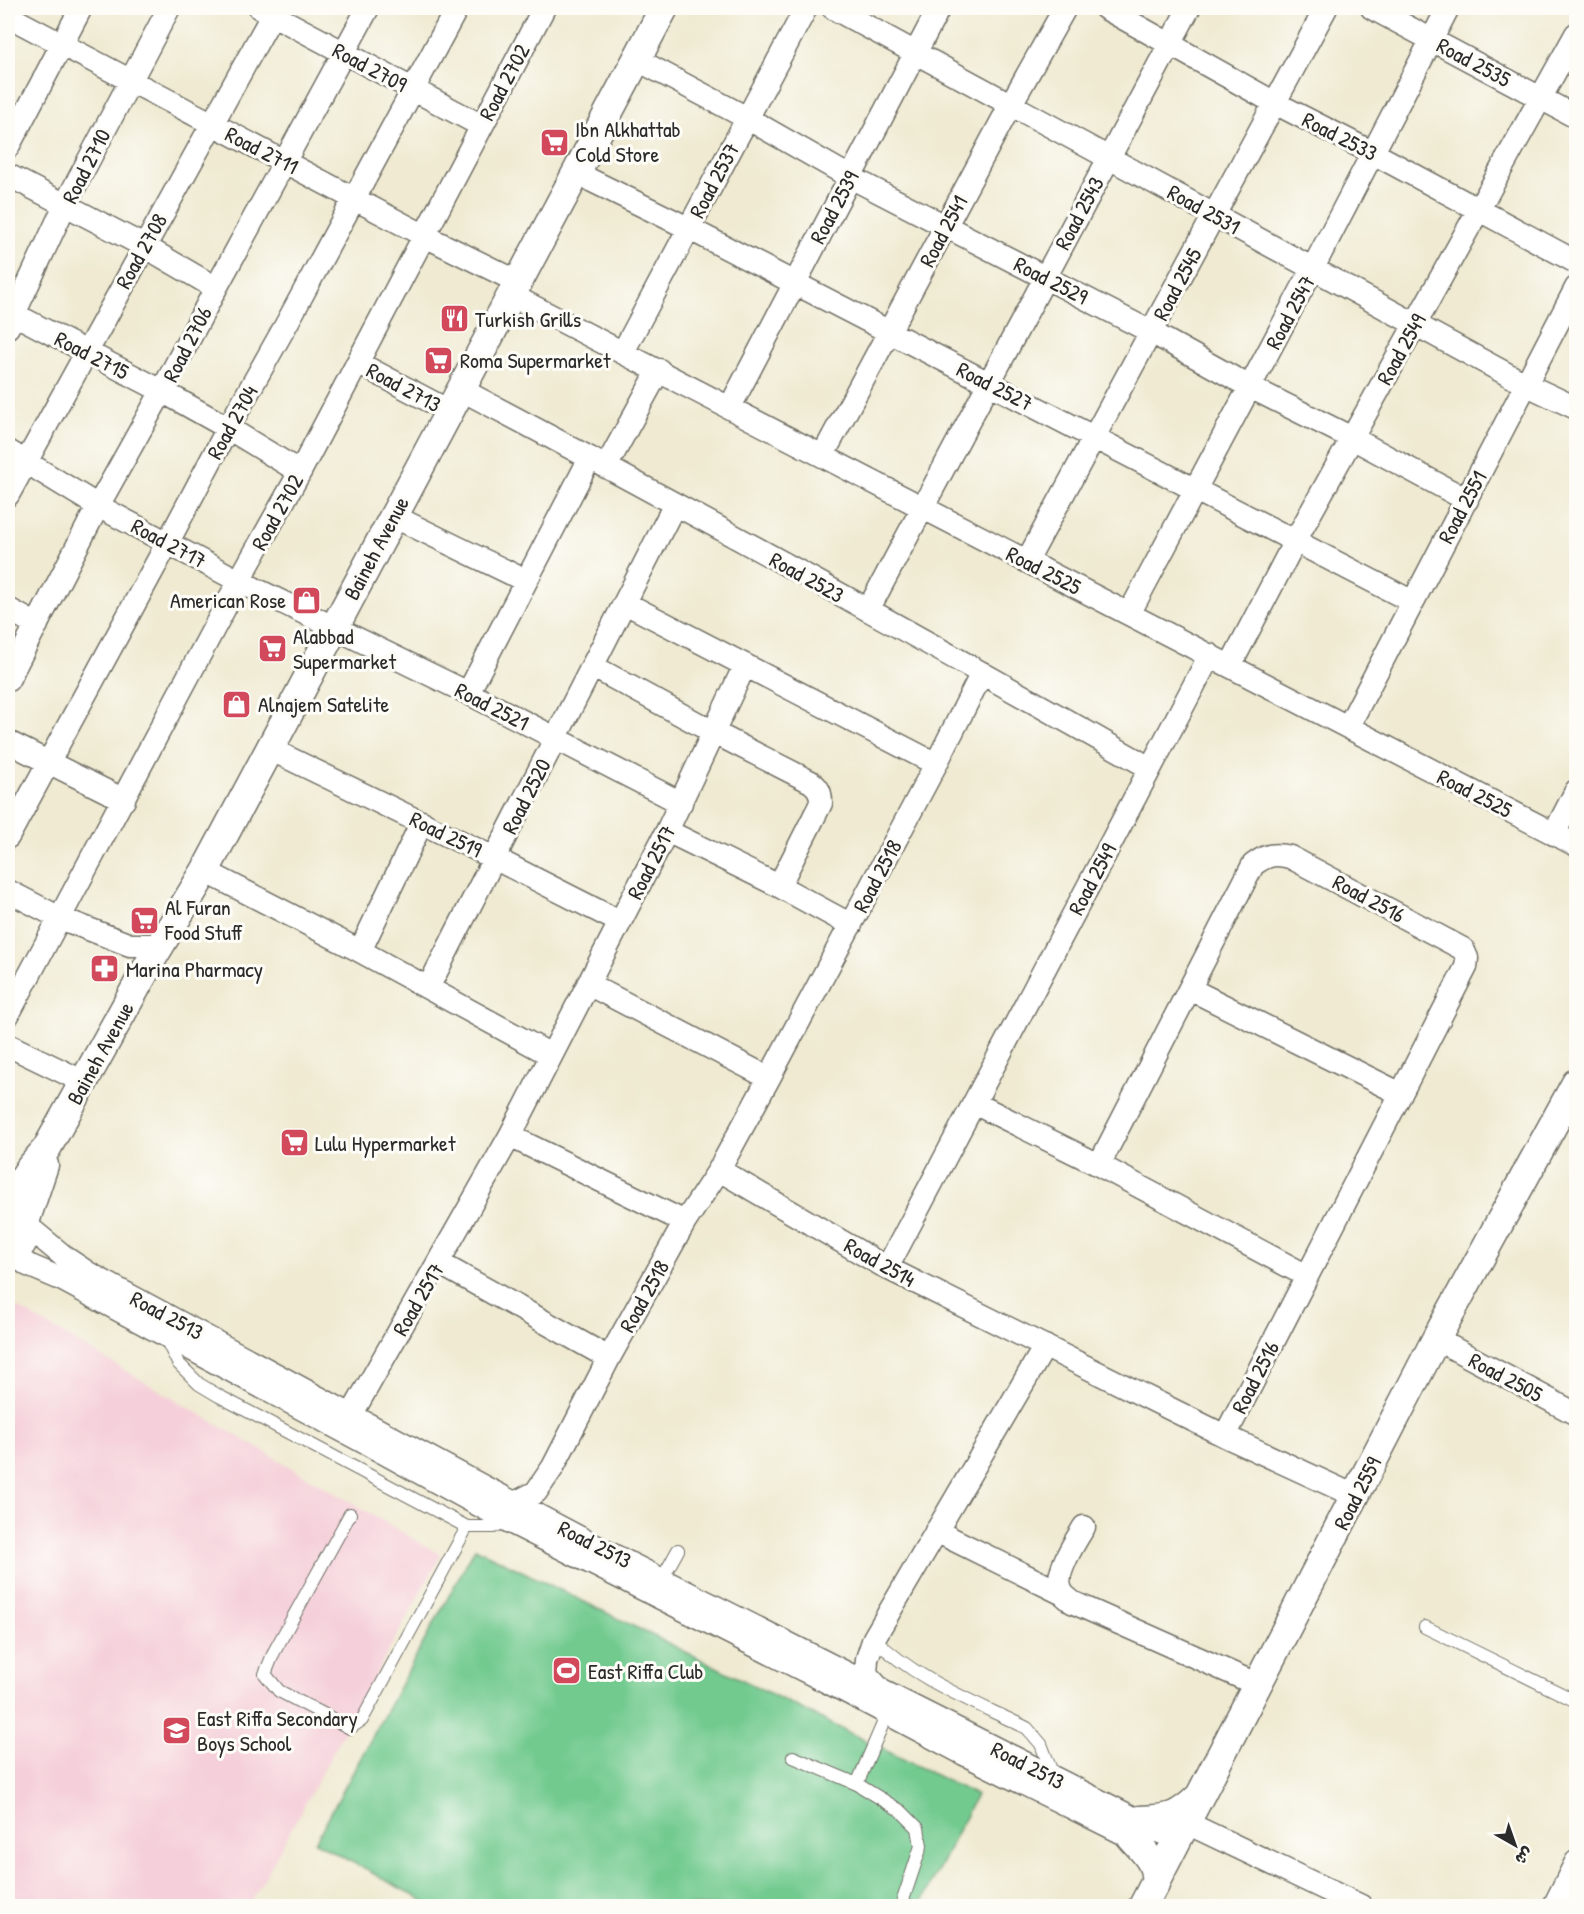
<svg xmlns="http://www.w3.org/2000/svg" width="1584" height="1914" font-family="'Patrick Hand','Playpen Sans Arabic',sans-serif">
<rect width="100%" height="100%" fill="#fdfcf7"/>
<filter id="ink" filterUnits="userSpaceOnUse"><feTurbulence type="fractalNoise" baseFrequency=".0167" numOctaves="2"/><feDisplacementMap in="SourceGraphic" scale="12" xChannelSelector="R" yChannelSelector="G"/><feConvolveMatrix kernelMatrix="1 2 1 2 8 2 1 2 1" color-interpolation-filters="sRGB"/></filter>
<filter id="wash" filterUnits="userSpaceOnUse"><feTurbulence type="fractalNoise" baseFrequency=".008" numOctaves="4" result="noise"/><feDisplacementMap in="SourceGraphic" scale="24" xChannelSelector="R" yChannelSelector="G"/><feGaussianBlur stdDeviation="1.35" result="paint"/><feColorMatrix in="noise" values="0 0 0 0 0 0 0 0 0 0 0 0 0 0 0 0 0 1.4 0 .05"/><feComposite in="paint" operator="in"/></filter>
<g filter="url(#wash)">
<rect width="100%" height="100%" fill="#efead1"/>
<path fill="#f5cfd9" d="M8 1302 441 1555 249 1906H8Z"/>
<path fill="#72ca8f" stroke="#4e7a5d" stroke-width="1.5" d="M475 1548 976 1795 920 1906H433L315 1842Z"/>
</g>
<g filter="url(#ink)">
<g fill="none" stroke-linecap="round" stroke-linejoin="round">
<defs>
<path id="service" d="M166 1339 178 1363 199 1384 219 1396 467 1527H494L506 1520
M350 1514 274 1652 265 1674 279 1691 350 1728 362 1720 467 1527
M662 1579 678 1550
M1425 1627 1576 1701
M874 1638C913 1679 977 1703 1027 1728L1041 1744 1054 1778
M793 1757 857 1784 901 1811 918 1828 921 1846 901 1906
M857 1784 887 1714"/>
<path id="minor" d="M260 8 482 126
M833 8 1527 385 1576 408
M1105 8 1275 103 1373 153 1576 262
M1372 8 1576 117
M8 16 425 236 518 282
M636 59 747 118 850 177 1151 332 1250 387 1352 438 1467 500
M8 147 81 8
M576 173 688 228 1413 602
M8 175 144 246 216 288
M511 295 1576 845
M8 311 162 391 228 428 300 472
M8 327 65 205 169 8
M623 352 806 8
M358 363 449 411
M462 390C693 512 923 639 1150 768
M730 407 939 8
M8 451 98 506 239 581 468 693 681 803
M823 455 1011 104 1065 8
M606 467 659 370
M8 495 276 8
M393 516 526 581
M1027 561 1326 8
M625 603 936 764
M8 609 37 625
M868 610 1189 8
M1129 614 1313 268 1448 8
M592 666 713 732 811 782C819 788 821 793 821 803L779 886
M1230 666 1295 541 1576 34
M8 680 98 506 162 391 216 288 368 8
M468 693 590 458
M1348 727 1576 288
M8 742 124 800
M270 749 494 858 620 922
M667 831 779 886 851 925
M1554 834 1576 791
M8 837 168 542 228 428 287 323 457 8
M205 871 360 951 551 1055
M8 891 60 918 130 945H153L163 941
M360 951 422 822
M588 984 769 1078
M428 988 675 504
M1190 989 1401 1094
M8 1015 239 581 300 472 544 8
M8 1045 84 1082
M974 1103 1099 1165 1307 1276
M510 1136 685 1222
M1099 1165 1253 865C1266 855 1274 853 1290 857L1463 949 1467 958 1466 967 1225 1436
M719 1170 887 1268 1225 1436 1355 1496
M26 1225 67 1259 88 1273 482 1486 603 1550 1177 1840
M11 1253 28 1265 61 1279 386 1454 506 1520 843 1690 964 1754 1145 1844
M439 1263 609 1358
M887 1268 1210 655
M1436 1339 1576 1414
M345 1426 510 1136 667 831 745 665
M515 1503 536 1492 553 1467 609 1358 685 1222 719 1170 769 1078 936 764 982 673
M1084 1527C1075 1542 1052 1576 1062 1592 1064 1596 1069 1599 1072 1602L1256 1684
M936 1531 1063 1594
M879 1688 866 1674 867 1659 874 1638 1045 1346
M1187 1823 1361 1906
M1554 1906 1576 1862"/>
<path id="tertiary" d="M8 1201 30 1168 47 1148 153 957 205 871 664 8
M25 1222 44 1165
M8 1254C28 1246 33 1223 15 1209
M1140 1820C1170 1819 1177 1818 1199 1797
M1131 1837C1144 1852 1158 1863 1155 1884
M1143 1906 1436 1339 1576 1083"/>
</defs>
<use href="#service" stroke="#706e65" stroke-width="14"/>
<use href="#minor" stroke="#706e65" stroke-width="25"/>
<use href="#tertiary" stroke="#706e65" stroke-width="31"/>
<use href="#service" stroke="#fff" stroke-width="12"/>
<use href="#minor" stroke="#fff" stroke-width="22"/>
<use href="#tertiary" stroke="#fff" stroke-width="28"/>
</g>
</g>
<defs>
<symbol id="supermarket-square" viewBox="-11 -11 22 22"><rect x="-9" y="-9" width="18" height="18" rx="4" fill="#d1495b" stroke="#fdfcf7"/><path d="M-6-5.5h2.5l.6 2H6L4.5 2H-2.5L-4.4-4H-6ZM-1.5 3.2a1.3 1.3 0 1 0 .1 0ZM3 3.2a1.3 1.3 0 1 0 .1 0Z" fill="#fff"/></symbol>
<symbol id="restaurant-square" viewBox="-11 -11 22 22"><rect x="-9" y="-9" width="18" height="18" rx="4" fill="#d1495b" stroke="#fdfcf7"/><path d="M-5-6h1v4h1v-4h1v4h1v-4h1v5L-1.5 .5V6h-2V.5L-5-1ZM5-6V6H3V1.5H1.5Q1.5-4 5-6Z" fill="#fff"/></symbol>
<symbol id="shop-square" viewBox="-11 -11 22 22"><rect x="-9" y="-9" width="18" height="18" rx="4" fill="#d1495b" stroke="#fdfcf7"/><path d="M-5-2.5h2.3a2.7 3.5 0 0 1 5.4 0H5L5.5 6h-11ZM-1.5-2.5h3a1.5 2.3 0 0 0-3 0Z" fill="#fff"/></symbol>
<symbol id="pharmacy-square" viewBox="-11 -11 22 22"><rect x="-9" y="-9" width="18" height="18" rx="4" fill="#d1495b" stroke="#fdfcf7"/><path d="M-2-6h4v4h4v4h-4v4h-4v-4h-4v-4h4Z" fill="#fff"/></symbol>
<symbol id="stadium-square" viewBox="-11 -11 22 22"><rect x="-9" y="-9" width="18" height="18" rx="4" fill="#d1495b" stroke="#fdfcf7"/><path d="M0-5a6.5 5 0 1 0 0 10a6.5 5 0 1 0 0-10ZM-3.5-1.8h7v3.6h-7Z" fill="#fff"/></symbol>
<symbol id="school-square" viewBox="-11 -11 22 22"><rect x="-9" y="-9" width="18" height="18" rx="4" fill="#d1495b" stroke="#fdfcf7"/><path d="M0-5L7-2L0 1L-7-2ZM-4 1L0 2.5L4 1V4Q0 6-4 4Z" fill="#fff"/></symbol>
</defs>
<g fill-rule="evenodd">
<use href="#supermarket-square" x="538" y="126" width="33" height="33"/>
<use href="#restaurant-square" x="438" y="302" width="33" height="33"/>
<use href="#supermarket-square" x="422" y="344" width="33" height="33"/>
<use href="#shop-square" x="290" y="584" width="33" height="33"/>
<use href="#supermarket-square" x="256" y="632" width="33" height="33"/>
<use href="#shop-square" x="220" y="688" width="33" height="33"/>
<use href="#supermarket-square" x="128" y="904" width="33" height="33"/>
<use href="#pharmacy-square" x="88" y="952" width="33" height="33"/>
<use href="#supermarket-square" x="278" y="1126" width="33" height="33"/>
<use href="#stadium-square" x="550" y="1654" width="33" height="33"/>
<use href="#school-square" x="160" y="1714" width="33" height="33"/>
</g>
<g text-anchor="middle" stroke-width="6" stroke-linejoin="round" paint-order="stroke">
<g font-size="22" fill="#2b2b2b" stroke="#fdfcf7">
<text transform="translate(1474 62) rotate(28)" y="8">Road 2535</text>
<text transform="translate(370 67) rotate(28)" y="8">Road 2709</text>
<text transform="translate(504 82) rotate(-62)" y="8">Road 2702</text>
<text transform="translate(1340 136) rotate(27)" y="8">Road 2533</text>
<text transform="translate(262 150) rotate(27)" y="8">Road 2711</text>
<text transform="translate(86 166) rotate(-63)" y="8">Road 2710</text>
<text transform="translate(714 180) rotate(-62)" y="8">Road 2537</text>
<text transform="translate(834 207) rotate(-62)" y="8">Road 2539</text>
<text transform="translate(1204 209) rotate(29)" y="8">Road 2531</text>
<text transform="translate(1079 213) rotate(-62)" y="8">Road 2543</text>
<text transform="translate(943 231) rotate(-62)" y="8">Road 2541</text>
<text transform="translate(141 251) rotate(-61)" y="8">Road 2708</text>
<text transform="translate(1051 280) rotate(27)" y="8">Road 2529</text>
<text transform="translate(1177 284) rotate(-62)" y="8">Road 2545</text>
<text transform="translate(1290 312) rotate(-62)" y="8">Road 2547</text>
<text transform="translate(187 344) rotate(-63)" y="8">Road 2706</text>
<text transform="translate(1401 349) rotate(-61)" y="8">Road 2549</text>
<text transform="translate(92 355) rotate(27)" y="8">Road 2715</text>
<text transform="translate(995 386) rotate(27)" y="8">Road 2527</text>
<text transform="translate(404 387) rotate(28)" y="8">Road 2713</text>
<text transform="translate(232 422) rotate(-61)" y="8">Road 2704</text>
<text transform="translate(1462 507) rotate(-62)" y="8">Road 2551</text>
<text transform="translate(277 512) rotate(-61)" y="8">Road 2702</text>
<text transform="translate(169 543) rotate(28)" y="8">Road 2717</text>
<text transform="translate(376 548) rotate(-62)" y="8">Baineh Avenue</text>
<text transform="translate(1044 570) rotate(27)" y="8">Road 2525</text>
<text transform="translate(807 577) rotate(29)" y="8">Road 2523</text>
<text transform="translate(492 706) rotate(27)" y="8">Road 2521</text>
<text transform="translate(1475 793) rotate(27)" y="8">Road 2525</text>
<text transform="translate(526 796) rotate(-63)" y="8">Road 2520</text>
<text transform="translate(446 834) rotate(26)" y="8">Road 2519</text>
<text transform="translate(651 862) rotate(-63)" y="8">Road 2517</text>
<text transform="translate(877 876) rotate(-62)" y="8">Road 2518</text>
<text transform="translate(1092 879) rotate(-62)" y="8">Road 2549</text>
<text transform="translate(1369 898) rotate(28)" y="8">Road 2516</text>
<text transform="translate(100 1053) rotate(-61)" y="8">Baineh Avenue</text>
<text transform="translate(880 1262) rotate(29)" y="8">Road 2514</text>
<text transform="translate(644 1296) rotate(-61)" y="8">Road 2518</text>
<text transform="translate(418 1299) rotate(-60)" y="8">Road 2517</text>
<text transform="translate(167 1315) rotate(28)" y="8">Road 2513</text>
<text transform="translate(1255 1377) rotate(-63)" y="8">Road 2516</text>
<text transform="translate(1506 1377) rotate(28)" y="8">Road 2505</text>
<text transform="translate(1357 1493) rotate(-63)" y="8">Road 2559</text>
<text transform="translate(595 1544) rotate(27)" y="8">Road 2513</text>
<text transform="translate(1028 1765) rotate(27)" y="8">Road 2513</text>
</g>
<g font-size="22" fill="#2b2b2b" stroke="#fdfcf7" text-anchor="start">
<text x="575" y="137">Ibn Alkhattab<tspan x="575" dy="25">Cold Store</tspan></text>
<text x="475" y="327">Turkish Grills</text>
<text x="460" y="368">Roma Supermarket</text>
<text x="286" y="608" text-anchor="end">American Rose</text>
<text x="293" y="644">Alabbad<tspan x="293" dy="25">Supermarket</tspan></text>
<text x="258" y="712">Alnajem Satelite</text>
<text x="165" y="915">Al Furan<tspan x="165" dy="25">Food Stuff</tspan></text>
<text x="126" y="977">Marina Pharmacy</text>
<text x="315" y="1151">Lulu Hypermarket</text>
<text x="588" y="1679">East Riffa Club</text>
<text x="197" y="1726">East Riffa Secondary<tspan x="197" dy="25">Boys School</tspan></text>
</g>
</g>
<rect width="1584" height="1914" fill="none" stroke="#fdfcf7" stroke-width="30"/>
<g transform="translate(1515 1845) rotate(140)" stroke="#fdfcf7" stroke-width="4.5" paint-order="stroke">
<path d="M0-4.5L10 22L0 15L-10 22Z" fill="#2b2b2b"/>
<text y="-9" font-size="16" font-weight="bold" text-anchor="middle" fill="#2b2b2b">ش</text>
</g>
</svg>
